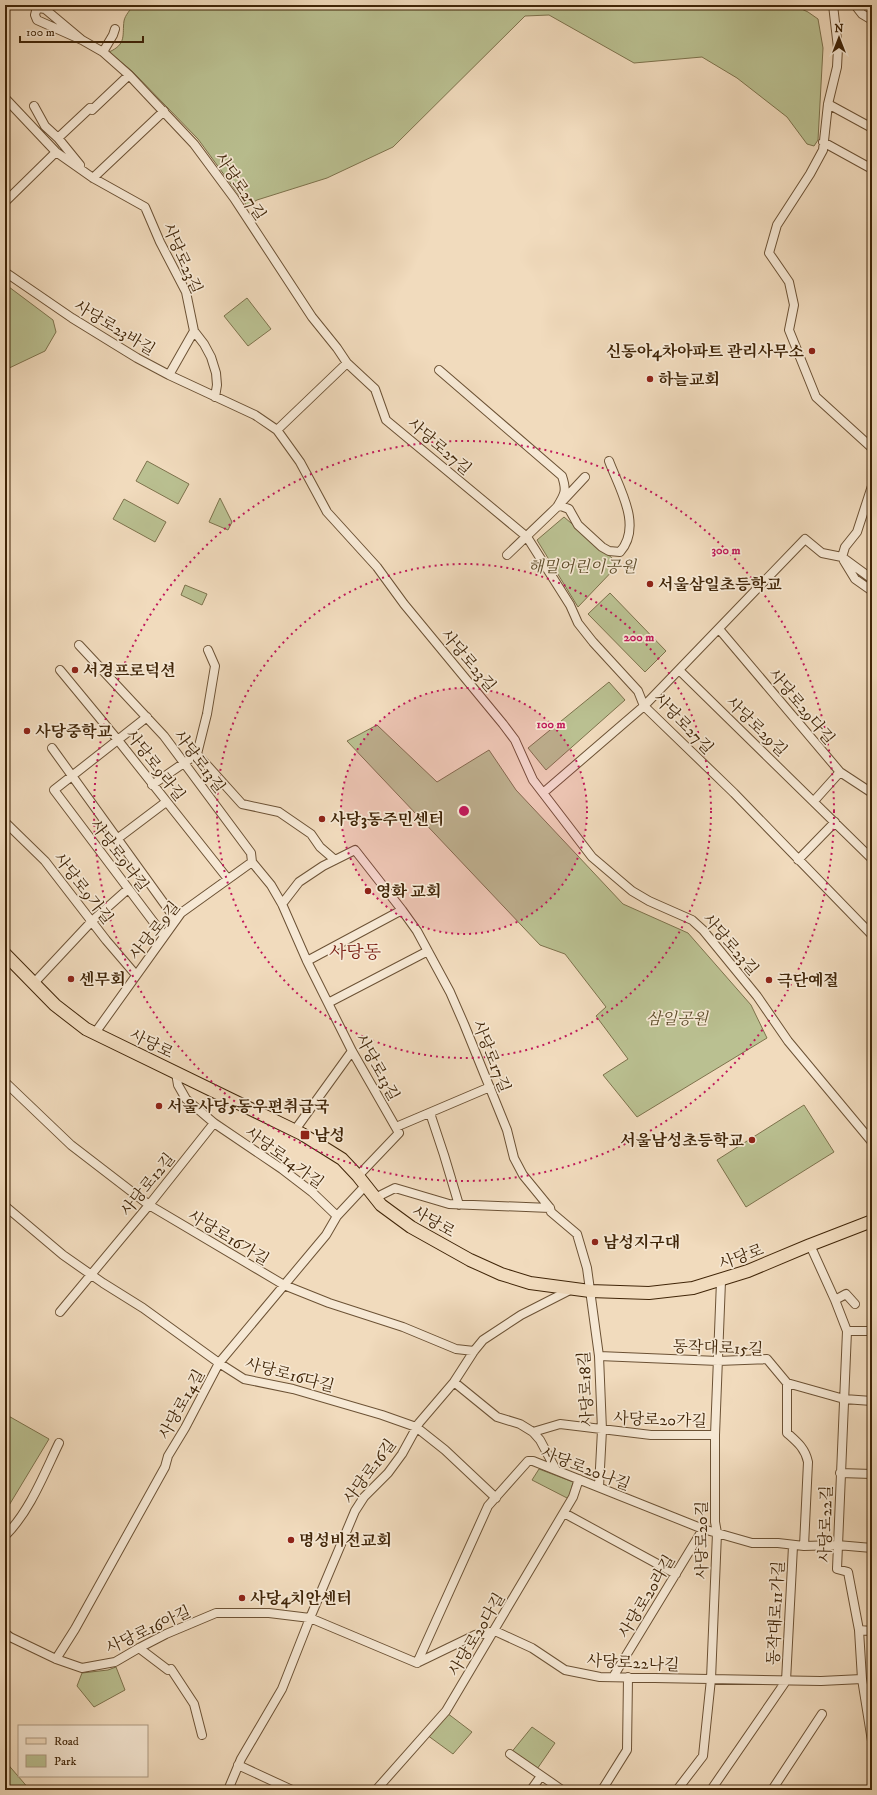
<svg xmlns="http://www.w3.org/2000/svg" width="877" height="1795" font-family="'IM FELL DW Pica','Noto Serif KR',serif">
<rect width="100%" height="100%" fill="#f1dbbd"/>
<filter id="stains"><feTurbulence type="fractalNoise" baseFrequency=".005" numOctaves="4"/><feColorMatrix values="0 0 0 0 .2 0 0 0 0 .09 0 0 0 0 .02 0 0 0 .5 -.17"/></filter>
<radialGradient id="worn" r=".72"><stop offset=".6" stop-color="#630" stop-opacity="0"/><stop offset="1" stop-color="#630" stop-opacity=".3"/></radialGradient>
<path fill="#bac091" stroke="#7d724c" d="M134 5H793L808 12 818 19 823 48 818 140 814 146 807 144 787 117 737 78 702 57 634 63 549 15 525 16 393 147 327 178 257 200 247 206 198 139 132 71 109 52C127 44 122 35 124 21 125 15 131 9 134 5Z
M5 284 53 320 56 332 45 351 5 370Z
M247 298 271 329 248 346 224 316Z
M147 461 189 484 178 504 136 481Z
M220 498 232 522 228 530 209 522Z
M124 499 166 522 155 542 113 519Z
M564 517 619 564 578 607 537 540Z
M185 585 207 594 202 605 181 595Z
M610 593 666 651 645 672 588 614Z
M609 682 625 700 546 770 528 748Z
M377 725 437 782 489 750 516 790 623 904 688 933 751 1005 767 1038 637 1117 603 1075 628 1059 596 1016 606 1007 565 954 540 945 347 741Z
M804 1105 834 1152 746 1207 717 1160Z
M5 1414 49 1439 5 1512Z
M539 1469 573 1482 569 1499 532 1480Z
M116 1667 125 1690 94 1707 77 1686 82 1673 108 1670Z
M447 1713 472 1732 453 1754 427 1735Z
M532 1727 555 1743 535 1772 510 1754Z
M5 1761 30 1790H5Z"/>
<g fill="none" stroke-linecap="round" stroke-linejoin="round">
<defs>
<path id="street" d="M833 5 838 48 837 67 828 104 823 150 810 174 777 225 769 253 789 282 794 305 789 330 816 397 872 448
M855 5 862 14 872 20
M82 40 45 9 39 8 36 11 35 15 37 20 82 40 103 52 129 75 194 144 234 198 312 317 337 348 347 363 375 389 386 420 527 537 570 605 578 623 593 642 638 691 644 706 734 793 872 935
M103 52 113 35 115 29
M5 98 56 152 93 178 145 207 160 242 186 292 194 331 204 344 211 357 216 373 217 385 215 397
M828 104 872 128
M34 106 45 126 58 138
M823 142 872 169
M80 165 58 138 90 108 92 110 129 75
M93 178 164 111
M5 202 56 152
M5 272 72 318 137 358 169 375 255 415 277 430 300 462 327 512 377 567 404 604 503 724 515 740 533 780 592 857 632 891 649 901 692 920 703 930 757 996 788 1041 872 1142
M439 370 562 476C567 491 565 494 557 507
M169 375 194 331
M277 430 347 363
M557 507 561 506 569 509 578 525 602 547 609 551 620 552C643 526 619 488 609 461
M507 555 557 507 585 477
M842 557 845 547 857 532 872 486
M844 561 855 579 872 591
M719 629 840 772 872 793
M79 645 164 736 251 853 252 862 271 885 282 904 307 961 352 1051 399 1133 358 1176
M208 650 215 666 207 714 197 754 242 804 279 812 311 834 320 847 335 860
M60 670 117 739 228 879
M680 671 872 859
M147 717 54 790 164 936
M52 748 176 920
M152 785 197 754
M543 793 644 706 805 539 822 553 842 557 872 579
M814 801 840 772
M5 822 45 861 106 940 136 975
M117 839 166 802
M798 860 835 822
M282 904 299 882 323 866 355 850 402 910 417 931 450 992 464 1024 507 1130 514 1158 523 1175 550 1208 551 1212 577 1234 587 1268 599 1356 602 1430 599 1487
M307 961 402 910
M34 983 92 921 128 889
M328 1003 428 951
M95 1033 181 913 252 862
M176 1073 178 1085 186 1099 214 1123 282 1169 312 1192 337 1216
M5 1082 71 1145 149 1205 284 1285 329 1303 403 1327 456 1349 474 1351
M430 1113 444 1155 459 1205
M396 1127 490 1087
M295 1130 352 1051
M375 1198 395 1188 449 1204 550 1208
M5 1206 63 1255 103 1283 143 1308 219 1363 244 1379 293 1389 382 1415 416 1427 445 1450 496 1498
M810 1245 835 1300 847 1331 837 1569 848 1572 859 1630 862 1679 872 1741
M835 1300 846 1294 855 1304
M60 1312 149 1205 214 1123
M847 1331H872
M599 1356 718 1361 767 1359 787 1383 844 1399 872 1401
M454 1382 497 1417 520 1424 533 1432 540 1440 556 1470
M787 1383V1433C797 1442 805 1448 808 1462L804 1546
M533 1432 560 1424 651 1435H715
M840 1473 872 1474
M564 1513 676 1574
M5 1536C30 1511 44 1474 59 1443
M859 1630 872 1631
M5 1633 10 1637 56 1659 82 1668 115 1662 139 1648 166 1634 216 1613H269L310 1618 417 1663 475 1635 495 1631 532 1648 565 1670 600 1677 821 1681 862 1679
M139 1648 168 1670
M56 1659 75 1629 165 1467 168 1456 185 1428 219 1363 326 1235 337 1216 365 1186
M417 1663 488 1506 528 1461H533L703 1529 752 1543H778L804 1546 837 1545 872 1548
M171 1669 194 1704 202 1735
M613 1677 703 1529
M510 1754 562 1790
M238 1765 292 1790
M228 1790 241 1759 282 1689 310 1618 355 1511 364 1497 388 1473 402 1454 419 1423 454 1382 474 1351 483 1340 521 1315 572 1289
M376 1790 446 1711 573 1497 579 1479
M531 1790 541 1776
M602 1790 627 1750 628 1677
M677 1790 703 1756 711 1679 717 1533 715 1522V1435L721 1281
M711 1790 786 1681 793 1546
M772 1790 822 1714"/>
<path id="primary" d="M5 954 55 1005 86 1029 302 1134 342 1159 358 1176 381 1205 411 1227 470 1260 501 1274 530 1283 590 1291 649 1293 693 1288 748 1271 810 1245 872 1221"/>
</defs>
<use href="#street" stroke="#6c5235" stroke-width="10"/>
<use href="#primary" stroke="#402508" stroke-width="14"/>
<use href="#street" stroke="#f6e8d4" stroke-width="8"/>
<use href="#primary" stroke="#f1dbbd" stroke-width="12"/>
</g>
<circle cx="464" cy="811" r="123" fill="#c2185b" fill-opacity=".12"/>
<g fill="none" stroke="#c2185b" stroke-width="2" stroke-dasharray="2 4">
<circle cx="464" cy="811" r="123"/>
<circle cx="464" cy="811" r="247"/>
<circle cx="464" cy="811" r="370"/>
</g>
<g fill="#8f2418" stroke="#f6e8d4" stroke-width="1.5">
<circle cx="812" cy="351" r="4"/>
<circle cx="650" cy="379" r="4"/>
<circle cx="650" cy="584" r="4"/>
<circle cx="75" cy="670" r="4"/>
<circle cx="27" cy="731" r="4"/>
<circle cx="322" cy="819" r="4"/>
<circle cx="368" cy="891" r="4"/>
<circle cx="71" cy="979" r="4"/>
<circle cx="769" cy="980" r="4"/>
<circle cx="159" cy="1106" r="4"/>
<rect x="300" y="1130" width="10" height="10" rx="2"/>
<circle cx="752" cy="1140" r="4"/>
<circle cx="595" cy="1242" r="4"/>
<circle cx="291" cy="1540" r="4"/>
<circle cx="242" cy="1598" r="4"/>
</g>
<g text-anchor="middle" stroke-width="3.5" stroke-linejoin="round" paint-order="stroke">
<g font-size="16" fill="#402508" stroke="#f6e8d4">
<text transform="translate(241 186) rotate(56)" y="6">사당로27길</text>
<text transform="translate(183 258) rotate(66)" y="6">사당로23길</text>
<text transform="translate(115 327) rotate(31)" y="6">사당로23바길</text>
<text transform="translate(440 446) rotate(40)" y="6">사당로27길</text>
<text transform="translate(469 660) rotate(50)" y="6">사당로23길</text>
<text transform="translate(802 706) rotate(50)" y="6">사당로29다길</text>
<text transform="translate(684 723) rotate(46)" y="6">사당로27길</text>
<text transform="translate(757 726) rotate(44)" y="6">사당로29길</text>
<text transform="translate(200 761) rotate(53)" y="6">사당로13길</text>
<text transform="translate(156 765) rotate(52)" y="6">사당로9라길</text>
<text transform="translate(120 855) rotate(53)" y="6">사당로9나길</text>
<text transform="translate(84 888) rotate(52)" y="6">사당로9가길</text>
<text transform="translate(154 930) rotate(-51)" y="6">사당로9길</text>
<text transform="translate(731 944) rotate(49)" y="6">사당로23길</text>
<text transform="translate(152 1043) rotate(26)" y="6">사당로</text>
<text transform="translate(492 1056) rotate(68)" y="6">사당로17길</text>
<text transform="translate(378 1067) rotate(61)" y="6">사당로13길</text>
<text transform="translate(285 1157) rotate(36)" y="6">사당로14가길</text>
<text transform="translate(147 1184) rotate(-51)" y="6">사당로12길</text>
<text transform="translate(434 1221) rotate(30)" y="6">사당로</text>
<text transform="translate(229 1237) rotate(31)" y="6">사당로16가길</text>
<text transform="translate(741 1256) rotate(-20)" y="6">사당로</text>
<text transform="translate(718 1347) rotate(2)" y="6">동작대로15길</text>
<text transform="translate(290 1374) rotate(15)" y="6">사당로16다길</text>
<text transform="translate(585 1389) rotate(-93)" y="6">사당로18길</text>
<text transform="translate(181 1404) rotate(-61)" y="6">사당로14길</text>
<text transform="translate(660 1419) rotate(2)" y="6">사당로20가길</text>
<text transform="translate(586 1468) rotate(21)" y="6">사당로20나길</text>
<text transform="translate(369 1471) rotate(-53)" y="6">사당로16길</text>
<text transform="translate(825 1524) rotate(-89)" y="6">사당로22길</text>
<text transform="translate(701 1540) rotate(-90)" y="6">사당로20길</text>
<text transform="translate(646 1596) rotate(-59)" y="6">사당로20라길</text>
<text transform="translate(775 1613) rotate(-87)" y="6">동작대로11가길</text>
<text transform="translate(148 1629) rotate(-25)" y="6">사당로16아길</text>
<text transform="translate(476 1634) rotate(-59)" y="6">사당로20다길</text>
<text transform="translate(633 1662) rotate(3)" y="6">사당로22나길</text>
</g>
<g font-size="16" font-weight="bold" fill="#402508" stroke="#f6e8d4" text-anchor="start">
<text x="804" y="357" text-anchor="end">신동아4차아파트 관리사무소</text>
<text x="658" y="385">하늘교회</text>
<text x="658" y="590">서울삼일초등학교</text>
<text x="83" y="676">서경프로덕션</text>
<text x="35" y="737">사당중학교</text>
<text x="330" y="825">사당3동주민센터</text>
<text x="376" y="897">영화 교회</text>
<text x="79" y="985">센무회</text>
<text x="777" y="986">극단예절</text>
<text x="167" y="1112">서울사당5동우편취급국</text>
<text x="314" y="1141">남성</text>
<text x="744" y="1146" text-anchor="end">서울남성초등학교</text>
<text x="603" y="1248">남성지구대</text>
<text x="299" y="1546">명성비전교회</text>
<text x="250" y="1604">사당4치안센터</text>
</g>
<g font-size="16" font-style="italic" fill="#5e4c2a" stroke="#f6e8d4">
<text x="582" y="572">해밀어린이공원</text>
<text x="677" y="1024">삼일공원</text>
</g>
<g font-size="18" fill="#7a1f14" stroke="#f6e8d4">
<text x="355" y="958">사당동</text>
</g>
</g>
<circle cx="464" cy="811" r="6" fill="#c2185b" stroke="#f6e8d4" stroke-width="2"/>
<g font-size="12" text-anchor="middle" font-weight="bold" fill="#c2185b" stroke="#f6e8d4" stroke-width="3.5" stroke-linejoin="round" paint-order="stroke">
<text x="726" y="554">300 m</text>
<text x="639" y="641">200 m</text>
<text x="551" y="728">100 m</text>
</g>
<rect width="877" height="1795" fill="none" stroke="#f1dbbd" stroke-width="20"/>
<rect x="6" y="6" width="865" height="1783" fill="none" stroke="#402508" stroke-width="2"/>
<rect x="10" y="10" width="857" height="1775" fill="none" stroke="#402508"/>
<rect x="18" y="1725" width="130" height="52" fill="#f6e8d4" stroke="#ad9a82"/>
<rect x="26" y="1738" width="20" height="6" fill="#f1dbbd" stroke="#ad9a82"/>
<text x="54" y="1745" font-size="12" fill="#402508">Road</text>
<rect x="26" y="1755" width="20" height="12" fill="#bac091" stroke="#ad9a82"/>
<text x="54" y="1765" font-size="12" fill="#402508">Park</text>
<g transform="translate(839 38)" stroke="#f6e8d4" stroke-width="3" paint-order="stroke">
<path d="M0-3L7 15L0 10L-7 15Z" fill="#402508"/>
<text y="-6" font-size="11" font-weight="bold" text-anchor="middle" fill="#402508">N</text>
</g>
<path d="M20 36v6h123v-6" fill="none" stroke="#402508" stroke-width="2"/>
<text x="26" y="36" font-size="12" fill="#402508" stroke="#f6e8d4" stroke-width="3" paint-order="stroke">100 m</text>
<rect width="100%" height="100%" filter="url(#stains)"/>
<rect width="100%" height="100%" fill="url(#worn)"/>
</svg>
